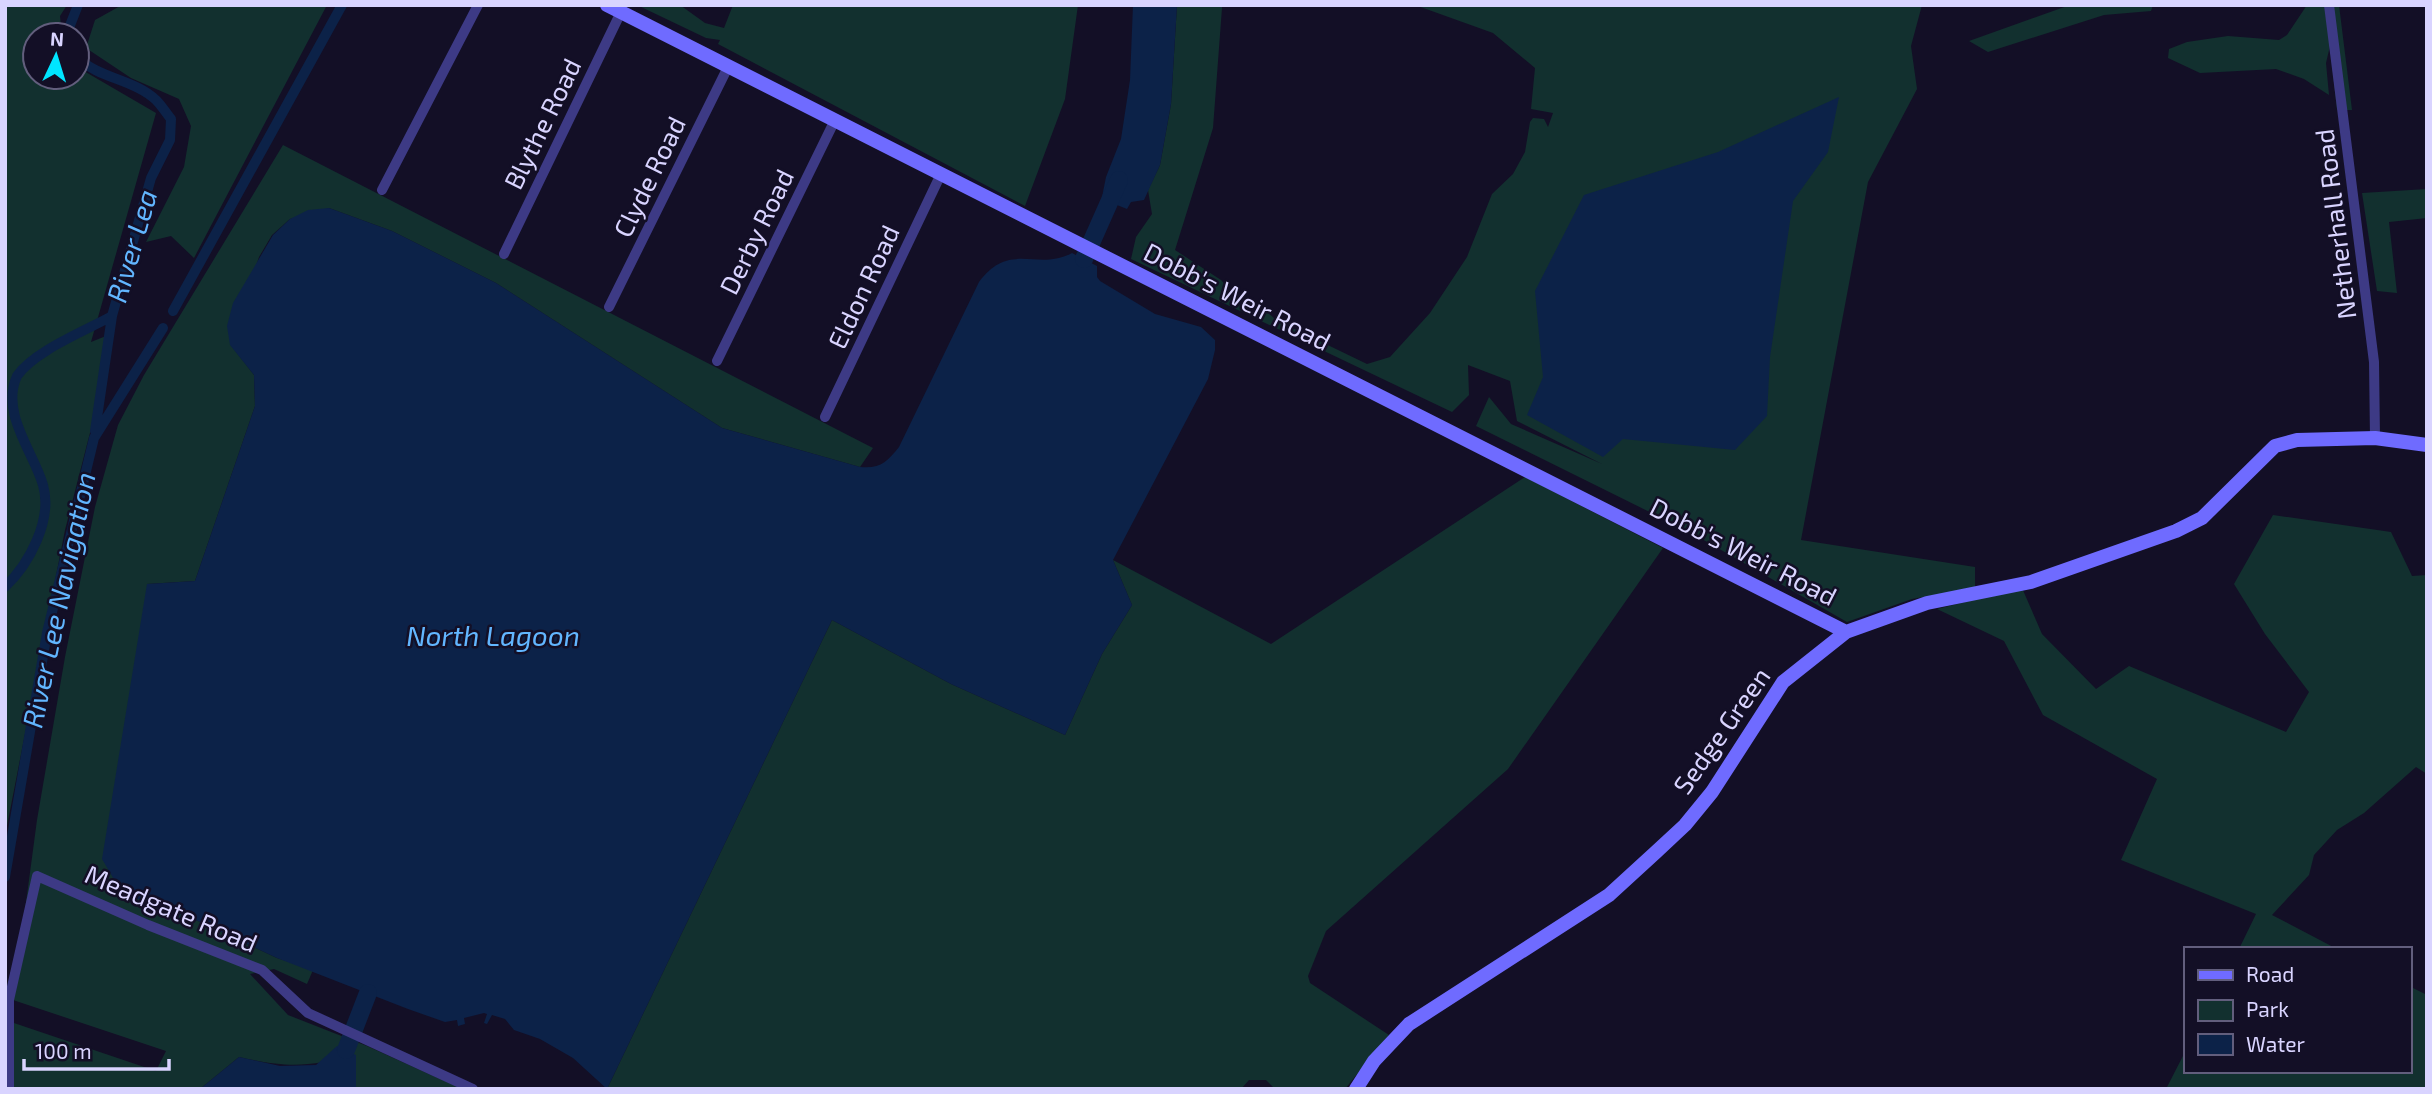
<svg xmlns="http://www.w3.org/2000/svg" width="2432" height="1094" font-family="'Exo 2',sans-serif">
<rect width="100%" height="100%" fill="#130f26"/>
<path fill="#12302f" d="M5 5H67L60 16 62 35H35V77H77V67L156 113 91 342 106 336 91 429 65 530 5 836Z
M122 5H327L194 258 171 236 146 242 184 167 191 126 179 99 131 78 86 48 95 20Z
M637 5H680L705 23 724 28 733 5H1078L1065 99 1025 206 718 44 720 40 706 38Z
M1177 5H1222V8L1213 128 1175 250 1221 280 1249 311H1266L1276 320 1367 364 1390 357 1430 313 1467 257 1492 194 1513 174 1525 152 1530 122 1533 118 1544 119 1548 127 1553 113 1531 109 1535 68 1493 33 1415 5H1922L1911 46 1917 89 1868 182 1801 540 1975 567V588L1912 599 1847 622 1688 531 1476 426 1489 397 1511 424 1602 464 1517 421 1510 381 1468 365 1469 395 1452 412 1131 259 1136 237 1152 214 1148 190 1160 165 1171 104Z
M2070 5H2153L2151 11 2104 15 1988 52 1969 41Z
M2307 5H2339L2352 110H2337L2330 46 2326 63 2329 95 2304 79 2276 69 2200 73 2168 58 2169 49 2187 42 2228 36 2279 40 2287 35Z
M283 145 873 448 860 467 722 428 496 283 392 231 329 208 290 219 272 235 259 257 230 344 254 375 255 406 195 581 147 584 196 920 277 958 313 970 307 984 274 969 250 974 288 1015 367 1046 462 1089H356V1055C308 1067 287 1068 239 1057L200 1089H9L11 1022 156 1071 166 1051 13 1000 37 820 65 657 95 507 118 425 144 375Z
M2427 189V218L2389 222 2397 293 2377 291 2362 193Z
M1525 477 1663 548 1508 769 1326 931 1308 976 1310 983 1389 1035 1345 1089H1275L1266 1080H1249L1241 1089H607L832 620 951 684 1065 735 1102 654 1132 605 1113 560 1271 644Z
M2273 515 2391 532 2412 576 2427 575V774L2416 767 2364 813 2337 830 2314 855 2309 875 2272 915 2337 949H2239L2256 914 2121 860 2157 779 2043 715 2004 641 1937 609 2022 588 2042 634 2096 689 2129 666 2286 732 2309 692 2265 634 2234 584Z
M2409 986 2427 995V1089H2166L2185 1052V1071H2409Z"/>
<path fill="#0c2248" d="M1133 5H1177L1171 104 1160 165 1144 200 1131 202 1127 209 1117 205 1116 200 1102 197 1106 177 1121 139 1130 80Z
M1839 97 1828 152 1793 201 1770 357 1767 416 1735 450 1623 439 1603 457 1527 415 1543 377 1535 291 1584 195 1718 152Z
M329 208 392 231 496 283 722 428 860 467C880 469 887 462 899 447L979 282C1010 240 1037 272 1072 253L1097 266V277L1100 281 1155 314 1201 327 1215 340V350L1208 379 1113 560 1132 605 1102 654 1065 735 951 684 832 620 607 1089 573 1058 540 1039 514 1030 505 1019 492 1015 487 1024 484 1023 487 1014 484 1013 464 1018 465 1024 458 1026 457 1020 445 1022 408 1009 277 958 196 920 122 893 102 859 147 584 195 581 255 406 254 375 230 345 227 326 233 303 273 235 290 219 308 210Z
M337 1046 356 1055V1089H200L239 1057 280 1066 316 1065Z"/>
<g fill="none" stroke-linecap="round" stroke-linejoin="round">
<path stroke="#0c2248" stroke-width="10" d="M70 35 69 28 78 5
M173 311 342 5
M95 431 112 316
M5 587C29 564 53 520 43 485 34 453 0 413 17 376 34 351 85 331 112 316L151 178 170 140 171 119C166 113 162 106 156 100 134 79 99 79 77 57
M5 877 47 633 94 438 163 328"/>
<path stroke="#0c2248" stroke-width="18" d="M1084 259 1119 180
M346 1050 368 993"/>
<path stroke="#3d3a85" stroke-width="10" d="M2329 5 2374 362 2375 438
M382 190 478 5
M504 254 621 12
M609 307 728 67
M717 361 835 120
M825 417 941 174
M9 1089V1000L37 876 148 925 262 970 308 1013 473 1089"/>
<path stroke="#6f6bff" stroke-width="14" d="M607 5 1846 632
M1356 1089 1374 1061 1409 1024 1609 895 1656 852 1685 825 1712 792 1783 682 1846 632 1927 603 2031 582 2176 531 2202 518 2275 446 2297 440 2375 438 2427 445"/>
</g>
<g text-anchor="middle" stroke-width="5" stroke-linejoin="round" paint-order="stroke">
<g font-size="26" fill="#d9d4ff" stroke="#130f26">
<text transform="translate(543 124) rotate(-64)" y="9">Blythe Road</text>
<text transform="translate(650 177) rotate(-64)" y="9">Clyde Road</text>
<text transform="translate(2336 224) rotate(-97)" y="9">Netherhall Road</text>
<text transform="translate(757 232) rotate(-64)" y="9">Derby Road</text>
<text transform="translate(864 287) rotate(-65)" y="9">Eldon Road</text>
<text transform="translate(1237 297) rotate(27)" y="9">Dobb's Weir Road</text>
<text transform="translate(1743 552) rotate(27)" y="9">Dobb's Weir Road</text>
<text transform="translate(1722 731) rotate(-55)" y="9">Sedge Green</text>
<text transform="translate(171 909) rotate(23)" y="9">Meadgate Road</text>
</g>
<g font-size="28" font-style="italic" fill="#62b6ff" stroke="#130f26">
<text transform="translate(132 246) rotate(-74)" y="10">River Lea</text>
<text transform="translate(59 600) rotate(-78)" y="10">River Lee Navigation</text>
<text x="493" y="646">North Lagoon</text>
</g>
</g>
<rect width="2432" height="1094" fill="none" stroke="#d9d4ff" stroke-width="14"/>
<rect x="2184" y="947" width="228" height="126" fill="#130f26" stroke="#625e7d" stroke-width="2"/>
<rect x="2198" y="970" width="35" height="10" fill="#6f6bff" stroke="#625e7d" stroke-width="2"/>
<text x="2246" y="982" font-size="21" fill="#d9d4ff">Road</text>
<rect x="2198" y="1000" width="35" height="21" fill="#12302f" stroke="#625e7d" stroke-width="2"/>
<text x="2246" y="1017" font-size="21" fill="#d9d4ff">Park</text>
<rect x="2198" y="1034" width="35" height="21" fill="#0c2248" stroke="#625e7d" stroke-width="2"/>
<text x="2246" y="1052" font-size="21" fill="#d9d4ff">Water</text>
<g transform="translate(56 56) rotate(4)"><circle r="33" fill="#130f26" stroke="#625e7d" stroke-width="2"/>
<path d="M0-5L12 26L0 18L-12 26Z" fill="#00e5ff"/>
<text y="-10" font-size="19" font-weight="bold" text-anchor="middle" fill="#d9d4ff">N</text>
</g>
<path d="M24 1059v10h145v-10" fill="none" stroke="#d9d4ff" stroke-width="3.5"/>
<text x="35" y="1059" font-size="21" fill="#d9d4ff" stroke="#130f26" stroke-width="5" paint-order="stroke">100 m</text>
</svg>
